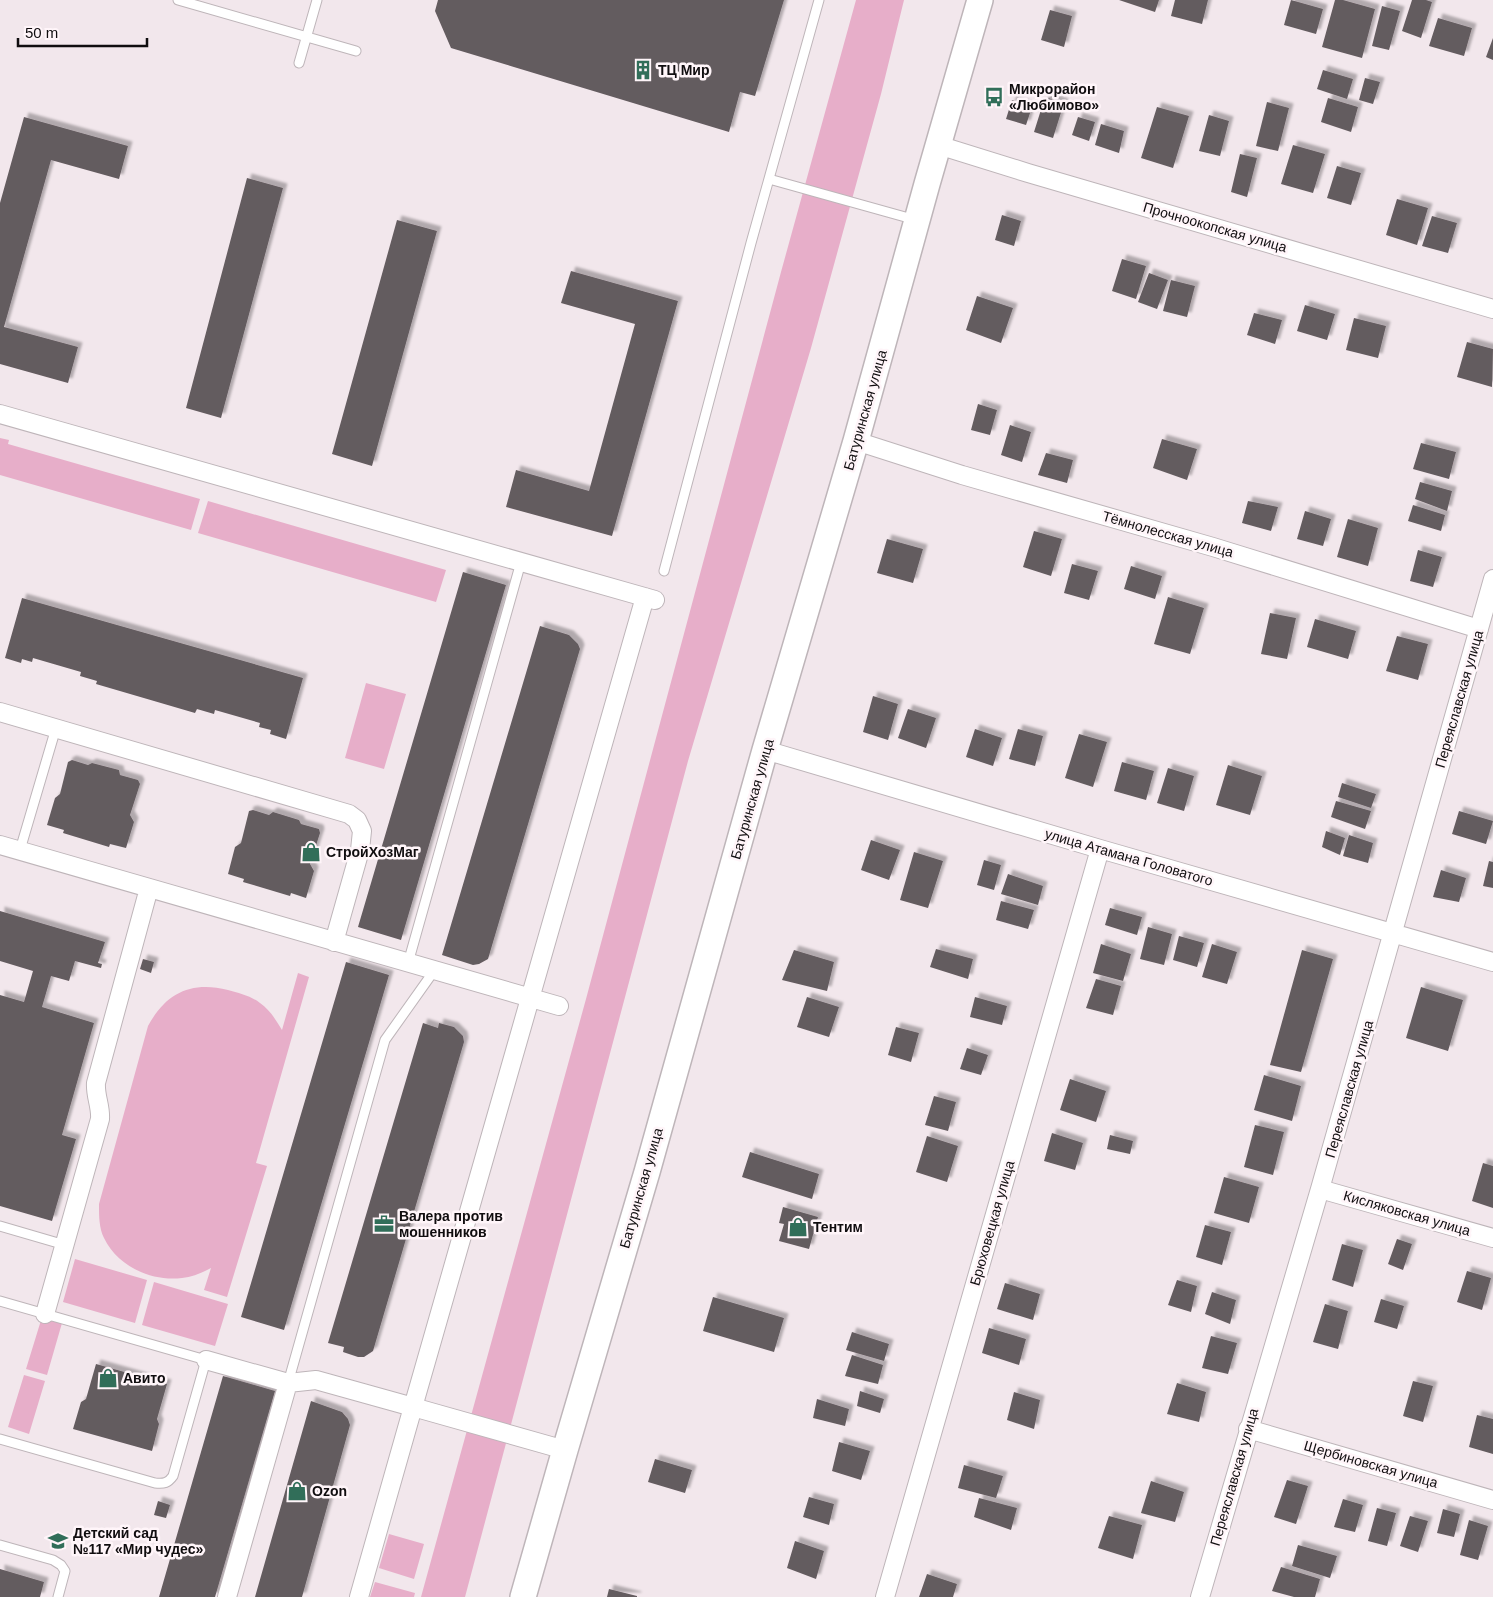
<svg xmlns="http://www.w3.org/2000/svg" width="1493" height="1597" font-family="Arial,sans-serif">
<defs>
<filter id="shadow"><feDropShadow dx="4.5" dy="-4.5" stdDeviation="1" flood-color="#0004"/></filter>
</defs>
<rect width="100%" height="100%" fill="#f2e7ec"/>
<path fill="#e7aec9" d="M856 0H904L881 94 811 348 688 761 465 1597H421L586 999 781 272Z
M0 438 9 440 8 444 200 499 191 530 0 475Z
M208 501 446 570 436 602 198 533Z
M366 683 406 694 384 769 345 758Z
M298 973 309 977 256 1163 267 1166 227 1297 204 1290 211 1268C202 1273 192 1277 182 1278 152 1282 117 1266 104 1238 99 1228 99 1216 99 1204L148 1026C166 993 191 981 228 990 239 993 251 996 260 1003 270 1010 276 1020 282 1030Z
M75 1259 147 1280 135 1323 63 1302Z
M154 1282 228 1304 215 1346 142 1325Z
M42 1317 62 1323 47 1375 26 1369Z
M24 1375 45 1381 29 1434 8 1427Z
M389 1534 424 1544 414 1579 379 1568Z
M375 1582 415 1593 414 1597H370Z"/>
<path fill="#645b5f" filter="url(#shadow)" d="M438 0H784L755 96 740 92 729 132 451 48 435 11Z
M1119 0H1159L1155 12Z
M1175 0H1208L1202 24 1171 16Z
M1291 0 1323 9 1316 34 1284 25Z
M1335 0H1343L1375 9 1362 58 1322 47Z
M1412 0H1426L1432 2 1421 38 1402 31Z
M1382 6 1400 11 1389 50 1372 46Z
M1050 10 1072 16 1064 47 1041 40Z
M1438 18 1472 28 1464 56 1429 46Z
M1493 38V60L1486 57Z
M1323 70 1353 79 1347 99 1317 89Z
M1365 78 1380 82 1373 104 1359 100Z
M1045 97 1064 103 1053 138 1034 132Z
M1328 98 1358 107 1351 132 1321 122Z
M1012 100 1032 107 1026 125 1006 119Z
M1267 102 1289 108 1278 151 1256 146Z
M1157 107 1189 116 1173 168 1141 158Z
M1209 115 1229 121 1220 156 1199 151Z
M24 117 128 146 119 179 51 160 4 327 78 347 68 383 0 364V203Z
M1078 117 1095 122 1089 141 1072 135Z
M1101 124 1124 131 1119 153 1095 145Z
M1293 145 1325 154 1313 193 1281 184Z
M1240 154 1257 158 1247 197 1231 192Z
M1337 166 1361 173 1351 205 1327 198Z
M247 178 283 188 221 418 186 408Z
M1397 199 1428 208 1417 245 1386 235Z
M1002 215 1021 221 1014 246 995 240Z
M1432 216 1457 223 1448 253 1422 246Z
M397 220 437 231 372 466 332 454Z
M1122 259 1146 266 1136 299 1112 291Z
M571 271 678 301 612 536 506 507 516 470 589 491 635 324 561 303Z
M1149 273 1168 280 1157 309 1138 302Z
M1171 280 1195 286 1187 317 1163 311Z
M977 296 1013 308 1001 343 966 330Z
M1305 305 1335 314 1327 340 1297 331Z
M1254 313 1282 320 1275 344 1247 335Z
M1354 318 1386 326 1378 358 1346 350Z
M1467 342 1493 349 1492 387 1457 377Z
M978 404 997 410 990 435 971 430Z
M1010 425 1031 432 1022 462 1001 455Z
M1162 439 1197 449 1187 480 1153 468Z
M1421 443 1456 452 1449 479 1413 469Z
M1046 453 1073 460 1067 483 1038 475Z
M1420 482 1452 491 1447 511 1415 499Z
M1248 501 1278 507 1271 531 1242 523Z
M1413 505 1445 515 1441 531 1408 521Z
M1305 511 1331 519 1323 546 1297 539Z
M1348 519 1378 528 1368 566 1337 557Z
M1034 531 1062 539 1051 576 1023 567Z
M887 539 923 549 913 583 877 573Z
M1418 550 1442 557 1433 587 1410 581Z
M1072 564 1098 571 1089 600 1064 593Z
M1131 566 1162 576 1155 599 1124 589Z
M463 572 506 585 401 940 358 927Z
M1168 597 1204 608 1190 654 1154 644Z
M22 598 303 678 286 739 270 734 271 730 259 727 260 723 215 710 214 714 197 709 195 713 96 684 97 681 80 676 81 672 33 658 32 662 22 659 21 663 5 658Z
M1270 613 1296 618 1287 659 1261 654Z
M1315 619 1356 631 1348 659 1307 647Z
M540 626 569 635 578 644 580 649 488 959 479 964 473 965 442 955Z
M1397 636 1428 644 1418 680 1386 671Z
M873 696 898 704 888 740 863 732Z
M908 709 936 718 926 748 898 738Z
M975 729 1002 738 993 766 966 757Z
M1018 729 1043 736 1035 766 1009 759Z
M1079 734 1107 742 1093 787 1065 778Z
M72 760 88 765 92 763 119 770 120 775 138 780 140 784 130 815 134 822 126 848 110 844 109 847 63 833 64 830 47 825 55 798 60 794 68 762Z
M1122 762 1154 771 1146 800 1114 791Z
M1228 765 1262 776 1250 815 1216 805Z
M1168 768 1194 776 1184 811 1157 803Z
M1342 783 1376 794 1371 808 1338 797Z
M1336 801 1371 811 1365 829 1331 817Z
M253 810 269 815 273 812 299 820 301 824 319 829 320 833 310 864 314 871 306 898 291 893 290 896 243 882 244 879 228 874 235 847 241 843 249 811Z
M1459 811 1493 821 1486 844 1452 834Z
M1326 831 1345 838 1340 855 1322 847Z
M1349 835 1373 843 1368 863 1343 856Z
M871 840 900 850 889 880 861 870Z
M914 852 943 861 928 908 900 900Z
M984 860 1001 865 994 890 977 885Z
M1489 861 1493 862V888L1483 886Z
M1441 870 1466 878 1459 902 1433 897Z
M1008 874 1043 886 1038 905 1001 894Z
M1001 901 1034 910 1028 929 996 920Z
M1110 908 1142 917 1137 935 1105 925Z
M0 911 105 942 98 963 102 964 101 968 75 961 69 981 51 976 42 1007 94 1023 62 1135 76 1139 52 1221 0 1206V995L24 1002 33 971 0 961Z
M1148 927 1172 934 1164 965 1140 959Z
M1179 936 1204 943 1197 967 1173 960Z
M1101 944 1131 954 1123 981 1093 973Z
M1212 944 1237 952 1227 984 1202 977Z
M936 949 973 959 968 979 930 967Z
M794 950 834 962 827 991 782 980Z
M1302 950 1333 959 1301 1072 1270 1065Z
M143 959 154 962 151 973 140 969Z
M346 962 389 975 284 1330 241 1317Z
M1096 979 1121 986 1113 1015 1086 1008Z
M1421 987 1463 1000 1448 1051 1406 1038Z
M807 997 839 1007 829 1037 797 1027Z
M975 997 1007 1006 1002 1025 970 1017Z
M423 1023 438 1028 439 1023 454 1027 463 1036 464 1042 373 1351 364 1357H358L343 1352 344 1347 328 1343Z
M896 1027 919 1033 911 1062 888 1055Z
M967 1048 988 1055 981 1075 960 1069Z
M1264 1075 1301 1086 1292 1121 1254 1110Z
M1070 1079 1106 1091 1096 1122 1060 1110Z
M934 1096 956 1102 948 1131 925 1125Z
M1255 1125 1284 1132 1273 1175 1244 1167Z
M1052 1133 1083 1143 1075 1170 1044 1161Z
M1110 1135 1133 1141 1130 1154 1107 1149Z
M927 1136 958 1146 947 1182 916 1172Z
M750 1152 819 1174 812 1199 742 1177Z
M1483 1163 1493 1166V1208L1472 1201Z
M1224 1177 1259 1187 1249 1223 1214 1213Z
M783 1207 818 1217 809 1249 779 1241 784 1224 779 1223Z
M1205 1225 1231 1232 1222 1265 1196 1257Z
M1397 1239 1412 1244 1403 1270 1388 1264Z
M1342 1244 1363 1250 1353 1287 1332 1280Z
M1467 1271 1491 1278 1482 1310 1457 1302Z
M1177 1280 1197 1286 1191 1312 1168 1305Z
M1005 1283 1040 1294 1033 1320 997 1309Z
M1212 1292 1236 1300 1230 1324 1205 1314Z
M713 1297 784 1318 774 1352 703 1331Z
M1381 1299 1404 1306 1397 1329 1374 1322Z
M1325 1304 1348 1311 1338 1349 1313 1342Z
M989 1328 1026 1339 1019 1365 982 1353Z
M852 1332 889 1344 884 1361 846 1350Z
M1211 1336 1237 1343 1228 1374 1202 1368Z
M852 1355 883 1365 878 1384 845 1376Z
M96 1364 167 1384 157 1419 159 1424 152 1451 73 1429 81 1402 86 1399Z
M223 1376 275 1391 215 1597H159Z
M1413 1381 1433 1386 1423 1422 1403 1416Z
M1177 1383 1206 1392 1199 1422 1167 1414Z
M860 1391 884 1399 880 1413 857 1406Z
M1014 1392 1040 1400 1034 1429 1007 1420Z
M817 1399 849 1409 845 1426 813 1418Z
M311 1401 342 1412 348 1419 350 1425 302 1597H255Z
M1477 1415 1493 1419V1454L1469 1447Z
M839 1442 870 1451 861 1480 832 1471Z
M655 1459 692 1470 685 1493 648 1482Z
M964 1465 1003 1476 996 1498 958 1488Z
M1287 1480 1308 1486 1296 1524 1274 1517Z
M1151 1481 1184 1492 1175 1522 1141 1513Z
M809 1497 834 1504 829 1525 803 1517Z
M979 1498 1017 1508 1011 1530 974 1517Z
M1343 1499 1363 1505 1355 1532 1334 1527Z
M158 1501 170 1505 166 1518 154 1515Z
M1377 1508 1396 1513 1387 1546 1368 1541Z
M1443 1509 1460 1514 1454 1537 1437 1533Z
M1109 1516 1142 1525 1133 1559 1098 1548Z
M1410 1516 1428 1521 1418 1552 1400 1546Z
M1469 1520 1488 1526 1478 1560 1460 1555Z
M795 1541 824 1551 816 1579 787 1568Z
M1298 1545 1337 1556 1330 1578 1292 1566Z
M1281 1567 1320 1579 1315 1597H1294L1272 1591Z
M0 1569 44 1582 40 1597H0Z
M927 1574 957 1584 953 1597H919Z
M609 1589 637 1596V1597H607Z"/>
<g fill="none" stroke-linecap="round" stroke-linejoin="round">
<defs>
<path id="lane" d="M178 0 356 51
M299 63 317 0
M769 179 916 220
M664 571 751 243 819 0
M20 850 56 728
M408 963 521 562
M0 1226 65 1245
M0 1301 206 1360 173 1476C168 1483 164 1484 155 1483L0 1439
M288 1383 385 1040 434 971
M0 1545 53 1560 61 1565 65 1571 58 1597"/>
<path id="street" d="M938 145 1028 173 1493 309
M0 414 655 600
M856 441 962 475 1213 547 1479 629
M0 712 349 814 357 820 362 831 360 850 334 942
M765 750 1100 849 1493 962
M0 845 559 1006
M1320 1189 1493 1238
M45 1314 100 1119C101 1106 95 1096 96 1083L149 888
M206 1360 288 1383 316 1380 413 1407 359 1597
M1248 1429 1493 1500
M565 1450 413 1407 645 597
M227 1597 288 1383
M885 1597 1100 849
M1200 1597 1320 1189 1493 579"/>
<path id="secondary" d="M523 1597 565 1450 647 1172 765 750 856 441 927 184 980 0"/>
</defs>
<use href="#lane" stroke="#beb5b9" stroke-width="11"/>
<use href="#street" stroke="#beb5b9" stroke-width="20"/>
<use href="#secondary" stroke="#beb5b9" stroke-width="28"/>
<use href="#lane" stroke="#fff" stroke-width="9"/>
<use href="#street" stroke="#fff" stroke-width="18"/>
<use href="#secondary" stroke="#fff" stroke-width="25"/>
</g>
<defs>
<symbol id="building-bare" viewBox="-9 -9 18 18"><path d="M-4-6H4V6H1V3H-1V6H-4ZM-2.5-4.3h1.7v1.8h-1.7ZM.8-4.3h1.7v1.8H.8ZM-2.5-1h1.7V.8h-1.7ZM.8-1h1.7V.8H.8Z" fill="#316e59" stroke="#fff5f9" stroke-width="2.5" paint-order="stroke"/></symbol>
<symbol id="bus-bare" viewBox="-9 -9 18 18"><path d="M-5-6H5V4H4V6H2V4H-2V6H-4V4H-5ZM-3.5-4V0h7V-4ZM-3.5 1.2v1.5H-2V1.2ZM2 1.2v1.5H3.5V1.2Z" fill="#316e59" stroke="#fff5f9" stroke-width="2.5" paint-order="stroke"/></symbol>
<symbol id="shop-bare" viewBox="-9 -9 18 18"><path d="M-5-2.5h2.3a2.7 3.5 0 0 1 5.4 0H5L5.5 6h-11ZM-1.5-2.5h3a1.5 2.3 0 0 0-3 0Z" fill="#316e59" stroke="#fff5f9" stroke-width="2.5" paint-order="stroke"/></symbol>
<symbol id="office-bare" viewBox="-9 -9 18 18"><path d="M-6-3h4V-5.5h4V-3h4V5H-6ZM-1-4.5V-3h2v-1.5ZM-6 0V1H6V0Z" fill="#316e59" stroke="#fff5f9" stroke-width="2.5" paint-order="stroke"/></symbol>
<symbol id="school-bare" viewBox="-9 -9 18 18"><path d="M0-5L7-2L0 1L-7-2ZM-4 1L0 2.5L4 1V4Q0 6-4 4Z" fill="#316e59" stroke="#fff5f9" stroke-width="2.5" paint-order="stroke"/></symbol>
</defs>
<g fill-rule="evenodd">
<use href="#building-bare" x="629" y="56" width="28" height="28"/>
<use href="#bus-bare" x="980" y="83" width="28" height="28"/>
<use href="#shop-bare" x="297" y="838" width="28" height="28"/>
<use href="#office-bare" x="370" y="1210" width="28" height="28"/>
<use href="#shop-bare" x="784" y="1213" width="28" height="28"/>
<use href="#shop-bare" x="94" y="1364" width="28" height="28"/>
<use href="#shop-bare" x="283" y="1477" width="28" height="28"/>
<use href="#school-bare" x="44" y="1527" width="28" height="28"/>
</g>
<g text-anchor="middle" stroke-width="5" stroke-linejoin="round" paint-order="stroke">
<g font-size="14" font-weight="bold" fill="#100d0f" stroke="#fff5f9" text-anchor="start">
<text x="658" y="75">ТЦ Мир</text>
<text x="1009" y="94">Микрорайон<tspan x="1009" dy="16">«Любимово»</tspan></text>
<text x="326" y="857">СтройХозМаг</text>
<text x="399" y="1221">Валера против<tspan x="399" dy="16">мошенников</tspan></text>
<text x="813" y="1232">Тентим</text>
<text x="123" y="1383">Авито</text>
<text x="312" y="1496">Ozon</text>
<text x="73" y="1538">Детский сад<tspan x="73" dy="16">№117 «Мир чудес»</tspan></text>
</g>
<g font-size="14" fill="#100d0f" stroke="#fff5f9">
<text transform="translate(1215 227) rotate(16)" y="5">Прочноокопская улица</text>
<text transform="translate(865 410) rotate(-74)" y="5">Батуринская улица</text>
<text transform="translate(1168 534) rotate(16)" y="5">Тёмнолесская улица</text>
<text transform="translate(1459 699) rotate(-74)" y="5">Переяславская улица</text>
<text transform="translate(752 799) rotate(-74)" y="5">Батуринская улица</text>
<text transform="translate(1129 857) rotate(16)" y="5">улица Атамана Головатого</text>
<text transform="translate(1349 1089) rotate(-74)" y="5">Переяславская улица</text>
<text transform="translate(641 1188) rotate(-74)" y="5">Батуринская улица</text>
<text transform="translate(1407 1213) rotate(16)" y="5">Кисляковская улица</text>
<text transform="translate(992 1223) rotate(-74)" y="5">Брюховецкая улица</text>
<text transform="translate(1371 1464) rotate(16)" y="5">Щербиновская улица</text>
<text transform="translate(1234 1477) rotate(-74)" y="5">Переяславская улица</text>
</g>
</g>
<path d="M18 38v8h129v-8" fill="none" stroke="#100d0f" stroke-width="2.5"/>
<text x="25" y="38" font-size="15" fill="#100d0f" stroke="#fff5f9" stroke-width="4" paint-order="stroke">50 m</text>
</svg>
